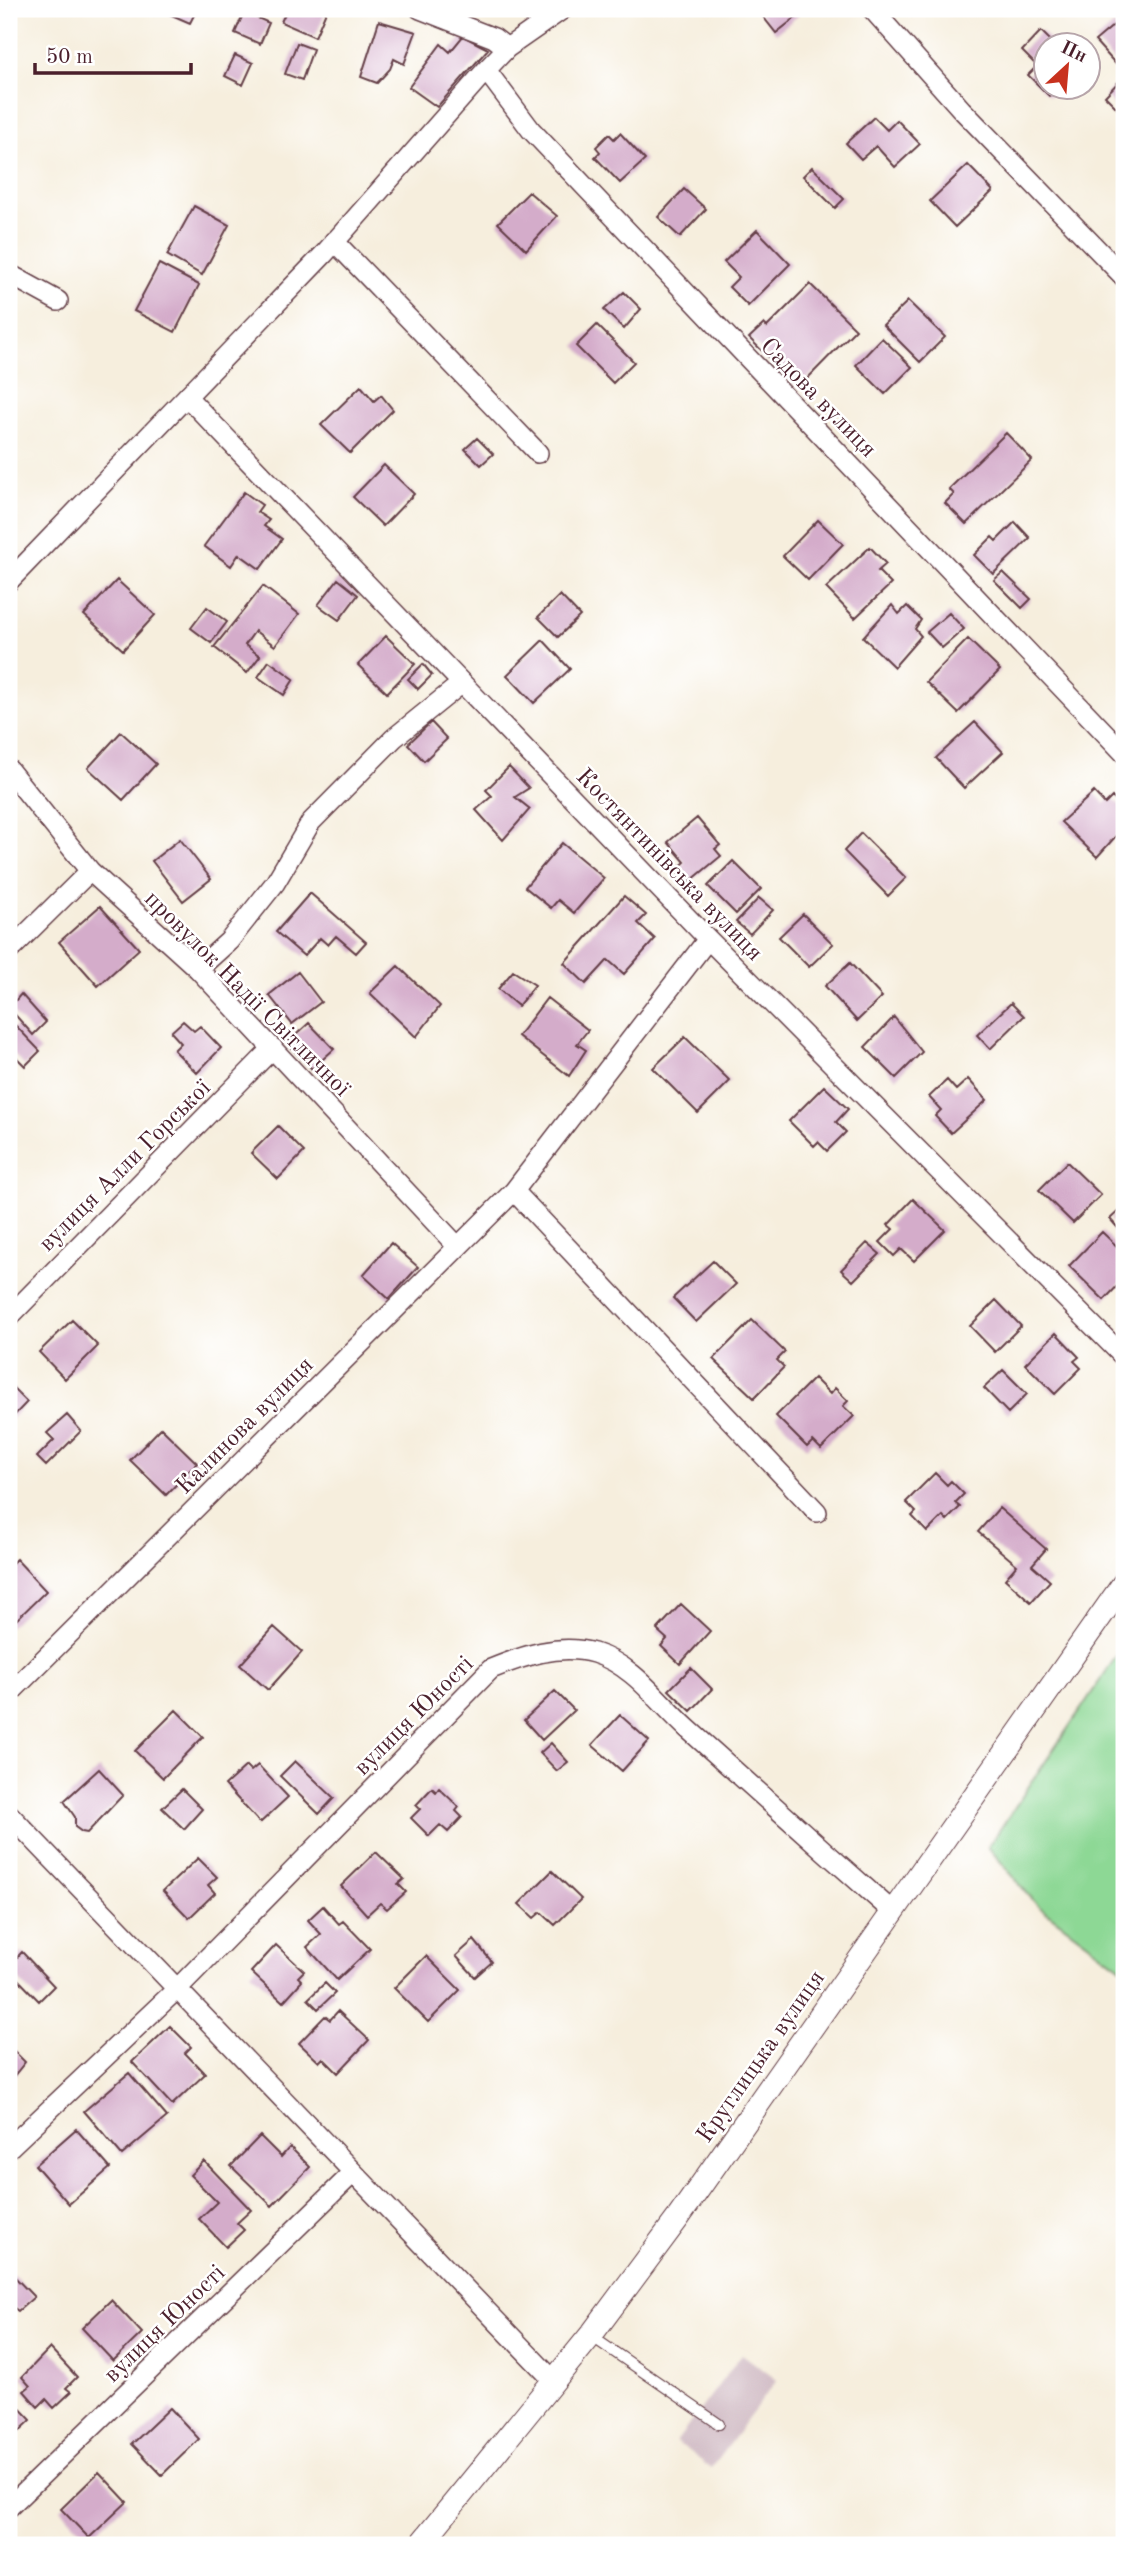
<svg xmlns="http://www.w3.org/2000/svg" width="1133" height="2554" font-family="'Old Standard TT',serif">
<rect width="100%" height="100%" fill="#fff"/>
<filter id="ink" filterUnits="userSpaceOnUse"><feTurbulence type="fractalNoise" baseFrequency=".0143" numOctaves="2"/><feDisplacementMap in="SourceGraphic" scale="14" xChannelSelector="R" yChannelSelector="G"/><feConvolveMatrix kernelMatrix="1 2 1 2 8 2 1 2 1" color-interpolation-filters="sRGB"/></filter>
<filter id="wash" filterUnits="userSpaceOnUse"><feTurbulence type="fractalNoise" baseFrequency=".00686" numOctaves="4" result="noise"/><feDisplacementMap in="SourceGraphic" scale="28" xChannelSelector="R" yChannelSelector="G"/><feGaussianBlur stdDeviation="1.57" result="paint"/><feColorMatrix in="noise" values="0 0 0 0 0 0 0 0 0 0 0 0 0 0 0 0 0 1.4 0 .05"/><feComposite in="paint" operator="in"/></filter>
<g filter="url(#wash)">
<rect width="100%" height="100%" fill="#f6eedd"/>
<path fill="#d2bdc6" d="M742 2354 777 2380 711 2468 676 2442Z"/>
<path fill="#8dd895" stroke="#6c7c60" stroke-width="2" d="M1124 1645V1970L1038 1906 988 1847Z"/>
<g id="blocks">
<path fill="#d4acca" d="M158 9H197L190 23Z
M287 9H327L315 37 281 22Z
M757 9H794L799 15 776 33Z
M244 12 269 23 260 44 235 33Z
M379 21 416 32 404 64 394 59 390 69 377 83 361 77Z
M1114 25 1124 36 1122 71 1095 41Z
M1041 31 1056 46H1046V88H1058L1049 96 1028 75 1037 66 1022 51Z
M463 36 488 49 437 107 409 87 441 44 450 52Z
M297 43 313 49 302 80 285 74Z
M235 55 253 63 243 85 225 76Z
M1124 76V115L1105 96Z
M874 117 887 130 897 120 920 144 895 167 876 146 861 159 846 143Z
M620 133 645 160 620 183 595 157 600 152 596 147 609 134 614 139Z
M968 165 993 191 955 227 930 201Z
M812 167 844 199 835 208 803 176Z
M684 189 706 209 680 237 658 217Z
M529 192 557 216 526 250 498 223Z
M194 206 229 225 202 275 167 255Z
M757 230 790 264 748 306 729 287 739 277 724 262Z
M159 264 199 285 175 332 134 311Z
M810 284 856 329 799 387 749 338 764 324 767 327Z
M624 292 641 309 624 329 604 310Z
M908 301 945 337 920 362 883 325Z
M597 325 634 362 613 383 576 346Z
M882 338 912 367 885 394 856 365Z
M361 386 374 401 381 395 393 410 350 453 321 425Z
M1006 433 1032 460 966 524 945 503 954 494 949 489Z
M477 438 493 454 481 465 465 449Z
M384 465 414 494 383 526 353 497Z
M244 492 262 505 257 512 269 520 264 526 282 539 260 569 239 554 231 566 204 546Z
M818 520 843 544 808 580 783 556Z
M1015 522 1030 538 993 574 974 555 992 537 996 541Z
M870 547 886 564 878 571 891 584 855 618 826 588Z
M1003 572 1031 599 1022 608 994 580Z
M338 579 358 595 339 620 318 605Z
M117 580 155 615 123 650 84 615Z
M263 586 299 614 275 646 255 631 245 645 260 656 247 673 214 647Z
M560 595 580 616 558 637 538 617Z
M892 605 899 614 907 606 921 620 915 629 921 636 894 667 863 637Z
M207 607 227 622 211 643 191 628Z
M949 613 964 629 942 648 927 632Z
M386 636 415 664 387 693 358 665Z
M968 639 1000 670 958 713 926 682Z
M543 640 570 669 534 703 507 675Z
M269 661 294 679 284 695 258 677Z
M423 664 432 675 418 689 408 679Z
M431 722 447 739 424 761 408 744Z
M975 722 1003 752 964 788 936 758Z
M121 732 156 764 123 800 88 768Z
M509 767 529 788 515 797 530 809 503 840 476 810 492 796 486 790Z
M1094 792 1105 804 1112 797 1124 809V827L1097 857 1061 822Z
M697 818 720 845 715 849 721 856 687 884 676 870 685 862 668 842Z
M861 833 906 878 888 896 844 851Z
M180 839 211 879 183 901 152 861Z
M562 843 604 878 574 913 558 900 551 908 525 887Z
M733 861 761 889 736 914 708 886Z
M310 893 366 942 356 953 336 936 328 945 320 938 304 956 276 932Z
M624 896 646 915 638 923 655 939 624 974 608 960 586 984 564 963Z
M759 898 773 910 750 934 736 922Z
M100 906 139 949 98 986 59 942Z
M803 914 833 944 809 967 779 937Z
M850 963 882 997 857 1021 825 986Z
M398 966 440 1006 416 1037 370 993Z
M513 971 535 985 518 1006 498 989Z
M298 972 321 1002 292 1024 269 995Z
M21 994 46 1022 33 1035 9 1008Z
M547 998 588 1030 577 1044 586 1050 569 1076 518 1036Z
M1011 1003 1024 1016 990 1049 977 1035Z
M894 1017 922 1052 896 1078 865 1047Z
M183 1021 194 1031 200 1026 221 1048 197 1073 174 1050 181 1043 171 1032Z
M309 1023 334 1049 312 1069 287 1043Z
M16 1026 40 1051 25 1066 9 1050V1033Z
M685 1037 730 1081 698 1113 653 1068Z
M968 1079 987 1100 951 1133 935 1116 941 1110 929 1097 947 1080 956 1090Z
M824 1086 848 1109 836 1122 846 1132 827 1151 818 1142 814 1146 789 1121Z
M278 1126 304 1152 278 1179 251 1153Z
M1067 1162 1101 1195 1073 1223 1039 1190Z
M913 1199 945 1230 914 1261 901 1249 894 1256 880 1242 893 1229 888 1225Z
M1124 1206V1235L1110 1219Z
M1102 1232 1124 1253V1279L1104 1300 1069 1266Z
M391 1243 418 1267 389 1299 363 1275Z
M867 1243 880 1254 853 1281 841 1270Z
M713 1261 736 1284 696 1322 673 1298Z
M996 1300 1021 1326 995 1352 970 1326Z
M72 1320 98 1346 65 1379 39 1352Z
M752 1320 785 1352 777 1360 784 1367 754 1398 713 1359Z
M1056 1333 1079 1357 1074 1361 1081 1368 1055 1394 1025 1364Z
M1003 1370 1027 1394 1008 1413 984 1388Z
M814 1378 830 1394 835 1388 848 1401 843 1406 854 1416 821 1449 813 1441 807 1447 776 1416Z
M9 1384 27 1402 9 1421Z
M67 1415 81 1431 46 1466 37 1457 54 1440 47 1433Z
M161 1428 197 1463 166 1495 130 1460Z
M935 1473 947 1485 951 1481 964 1494 955 1503 960 1507 947 1520 943 1516 927 1532 912 1516 916 1512 906 1502Z
M999 1508 1046 1549 1032 1565 1050 1581 1031 1602 1005 1579 1017 1565 978 1532Z
M16 1559 46 1591 9 1627V1566Z
M681 1604 710 1631 680 1664 661 1646 667 1639 657 1630Z
M274 1627 302 1652 268 1690 240 1665Z
M691 1668 712 1689 691 1711 669 1690Z
M555 1691 574 1710 542 1740 524 1720Z
M176 1710 203 1737 163 1778 135 1751Z
M620 1715 649 1741 622 1771 592 1745Z
M551 1743 568 1762 557 1771 540 1753Z
M295 1761 334 1798 319 1814 280 1776Z
M258 1765 288 1797 260 1823 225 1785 246 1766 251 1771Z
M99 1769 123 1795 87 1833 82 1832 75 1827V1817L64 1801Z
M432 1788 436 1792 439 1788 459 1807 456 1811 462 1817 448 1832 440 1825 429 1836 411 1818 420 1809 416 1805Z
M182 1789 202 1809 184 1829 162 1808Z
M376 1852 404 1879 398 1884 406 1892 387 1909 380 1903 367 1915 341 1886Z
M198 1858 217 1877 208 1885 215 1893 189 1918 163 1891Z
M552 1871 581 1899 555 1925 541 1912 534 1918 519 1904Z
M323 1906 339 1924 343 1921 370 1949 337 1980 307 1947 321 1934 308 1920Z
M474 1940 492 1962 475 1977 456 1956Z
M276 1945 304 1971 298 1977 302 1981 283 2002 251 1972Z
M22 1952 54 1986 39 2001 9 1970V1966Z
M426 1956 460 1990 428 2022 394 1988Z
M325 1983 335 1993 318 2009 308 1999Z
M338 2011 369 2040 338 2073 323 2058 319 2062 299 2043 325 2016 330 2020Z
M170 2026 191 2047 185 2053 205 2074 172 2105 132 2062Z
M9 2046 25 2062 9 2082Z
M129 2073 167 2117 122 2155 84 2111Z
M76 2129 110 2168 69 2204 35 2165Z
M260 2136 281 2157 290 2147 310 2167 272 2206 231 2166Z
M204 2161 251 2210 237 2223 244 2230 226 2247 199 2219 217 2202 190 2175Z
M9 2271 34 2297 18 2311 9 2304Z
M111 2300 142 2333 113 2361 82 2328Z
M50 2348 77 2377 66 2388 71 2392 54 2408 46 2399 38 2407 24 2391 30 2386 22 2377Z
M9 2397 31 2420 9 2441Z
M170 2408 199 2439 162 2475 132 2444Z
M99 2472 127 2502 89 2538 61 2509Z"/>
</g>
</g>
<g filter="url(#ink)">
<use href="#blocks" fill-opacity="0" stroke="#643e46" stroke-width="2"/>
<g fill="none" stroke-linecap="round" stroke-linejoin="round">
<defs>
<path id="service" d="M591 2336 719 2424"/>
<path id="minor" d="M420 9 494 38 507 48
M872 9 962 110 1124 277
M486 70 531 130 1124 753
M334 241 538 453
M9 274 58 301
M188 398 708 939 1124 1357
M9 581 324 254 486 70 507 48 563 9
M9 770 90 871 198 969 458 1247
M9 951 90 871
M198 969 229 941 275 883 311 822 394 738 462 683
M514 1191 817 1512
M9 1317 273 1048
M9 1694 514 1191 708 939
M9 1814 554 2381
M9 2148 177 1989 491 1669C523 1656 559 1643 594 1653 634 1665 658 1702 688 1729 756 1790 825 1852 894 1913
M9 2507 353 2173"/>
<path id="tertiary" d="M420 2545 591 2335 678 2218 1124 1583"/>
</defs>
<use href="#service" stroke="#643e46" stroke-width="12"/>
<use href="#minor" stroke="#643e46" stroke-width="22"/>
<use href="#tertiary" stroke="#643e46" stroke-width="25"/>
<use href="#service" stroke="#fff" stroke-width="10"/>
<use href="#minor" stroke="#fff" stroke-width="19"/>
<use href="#tertiary" stroke="#fff" stroke-width="23"/>
</g>
</g>
<g text-anchor="middle" stroke-width="5" stroke-linejoin="round" paint-order="stroke">
<g font-size="24" fill="#4a1f2b" stroke="#fff">
<text transform="translate(819 397) rotate(46)" y="8">Садова вулиця</text>
<text transform="translate(670 864) rotate(46)" y="8">Костянтинівська вулиця</text>
<text transform="translate(248 993) rotate(45)" y="8">провулок Надії Світличної</text>
<text transform="translate(124 1165) rotate(-45)" y="8">вулиця Алли Горської</text>
<text transform="translate(244 1425) rotate(-45)" y="8">Калинова вулиця</text>
<text transform="translate(413 1715) rotate(-45)" y="8">вулиця Юності</text>
<text transform="translate(760 2056) rotate(-55)" y="8">Круглицька вулиця</text>
<text transform="translate(164 2323) rotate(-44)" y="8">вулиця Юності</text>
</g>
</g>
<rect width="1133" height="2554" fill="none" stroke="#fff" stroke-width="35"/>
<g transform="translate(1067 66) rotate(26)"><circle r="33" fill="#ffffff" stroke="#b7a5aa" stroke-width="2"/>
<path d="M0-5L12 26L0 18L-12 26Z" fill="#c8321e"/>
<text y="-10" font-size="19" font-weight="bold" text-anchor="middle" fill="#4a1f2b">Пн</text>
</g>
<path d="M35 63v10h156v-10" fill="none" stroke="#4a1f2b" stroke-width="3.5"/>
<text x="46" y="63" font-size="21" fill="#4a1f2b" stroke="#ffffff" stroke-width="5" paint-order="stroke">50 m</text>
</svg>
